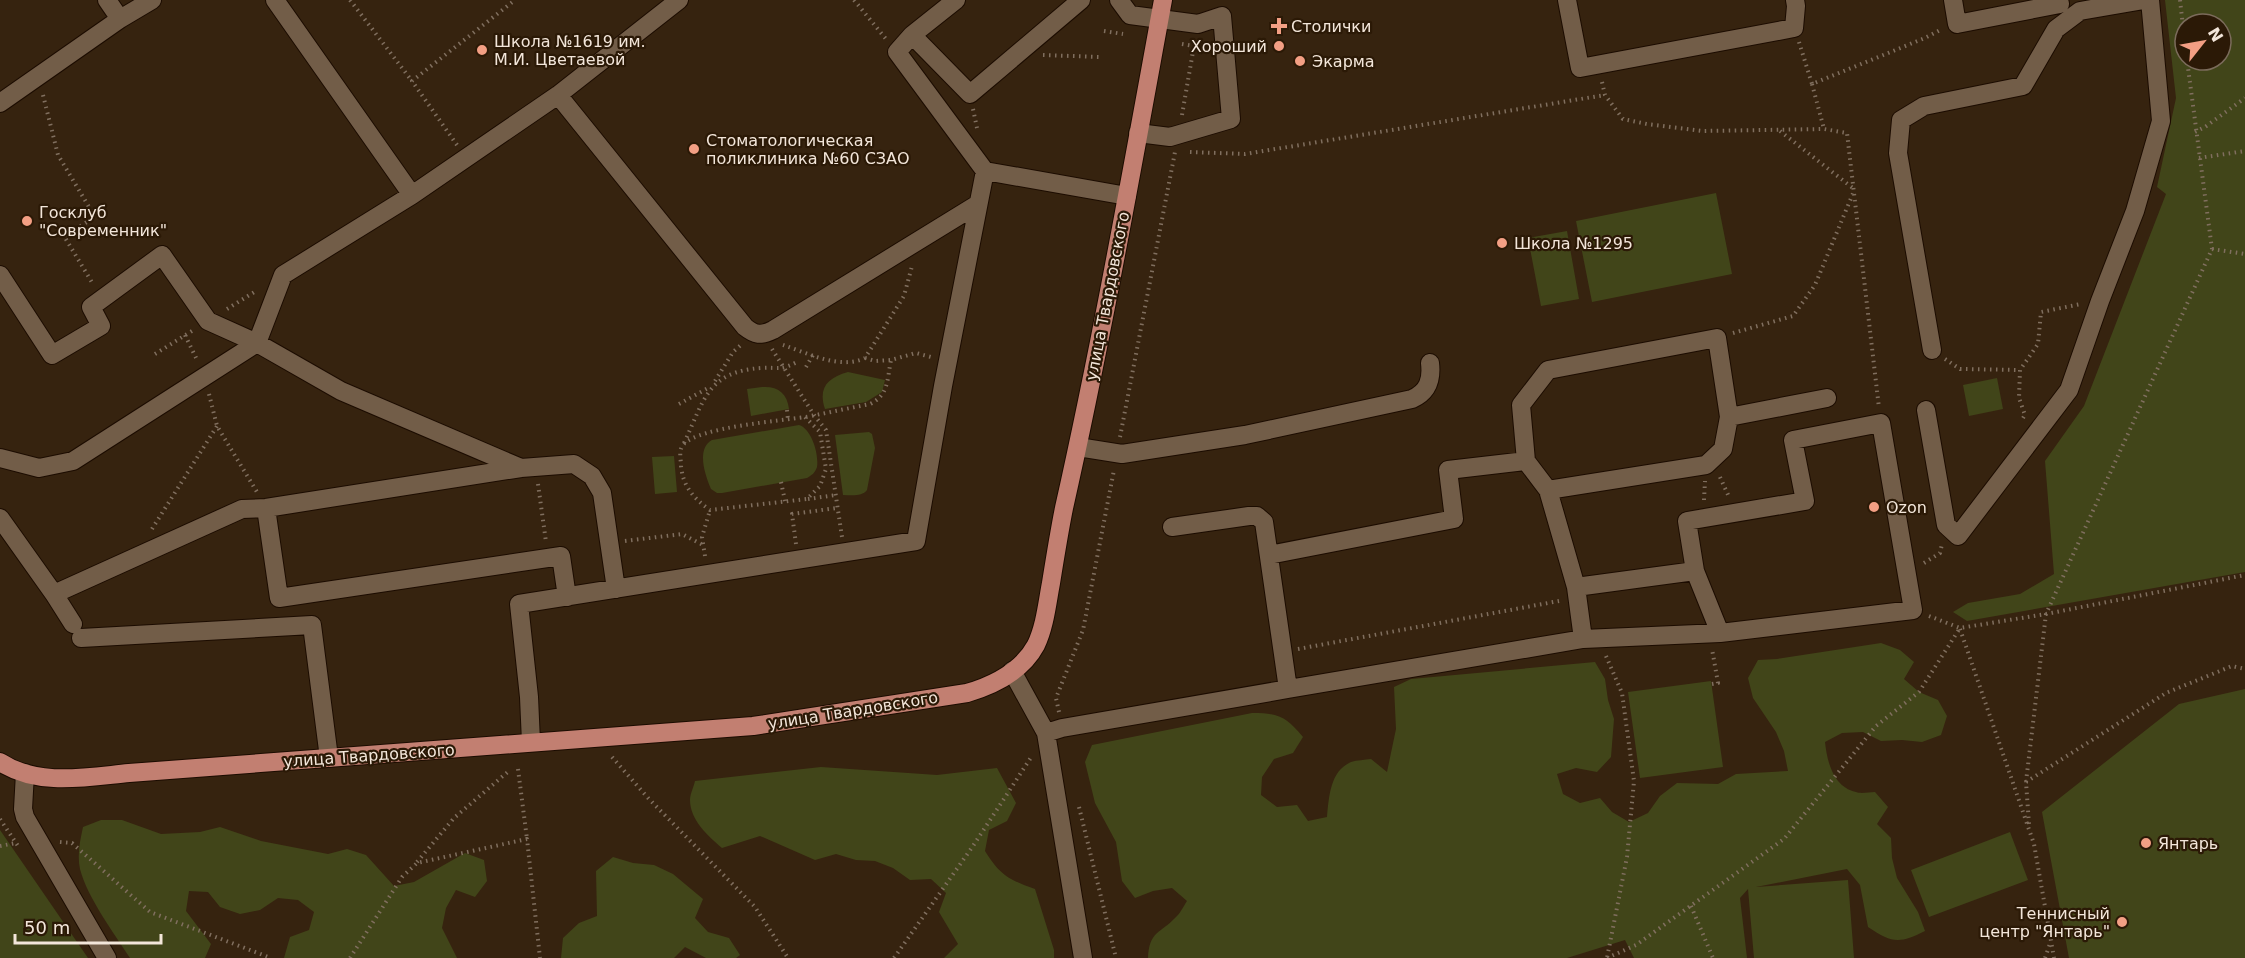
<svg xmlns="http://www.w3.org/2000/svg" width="2245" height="958" font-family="'DejaVu Sans',sans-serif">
<rect width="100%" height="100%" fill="#36230f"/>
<path fill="#414519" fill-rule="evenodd" d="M2165 0H2245V572L1967 621 1953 612 1968 603 2020 594 2054 574 2045 461 2084 406 2166 194 2157 187 2176 98ZM2185 24H2221V60H2185Z
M1716 193 1732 274 1592 302 1576 221Z
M1567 231 1579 299 1541 306 1528 238Z
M848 372 885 380 882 392 866 402 825 409C818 388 827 378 848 372Z
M1997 378 2003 409 1969 416 1963 385Z
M762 387C778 386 787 393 789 409L751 416 747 389Z
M799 425C812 429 819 455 817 467 815 473 812 475 807 478L722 493H717L711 489C705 475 696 449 712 440Z
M869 432 872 434 875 448 867 490C862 497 851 495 843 495L835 435Z
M674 456 677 492 655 494 652 457Z
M1881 643 1900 650 1914 662 1904 679 1919 692 1938 700 1947 716 1941 735 1922 742 1902 740 1881 741 1863 732 1842 733 1825 742C1827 761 1833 787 1856 792 1861 794 1869 792 1875 792L1888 807 1877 824 1891 838 1892 858 1897 878 1918 912 1925 931C1899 944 1892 943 1868 927L1860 885 1847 869 1756 887 1848 880 1854 958H1754L1748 889 1740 898 1747 958H1634L1625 940 1567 958H1148C1149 931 1161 933 1175 918 1180 914 1183 907 1187 901L1172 888 1153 891 1135 898 1122 881 1116 842 1095 803 1085 762 1092 745 1252 713C1279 713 1286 717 1303 737L1293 753 1274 759 1262 777 1261 795 1277 807 1297 805 1308 821 1327 817C1329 797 1330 771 1351 762 1357 760 1365 760 1371 759L1387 772 1396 729 1394 687 1411 679 1595 662 1605 679 1608 700 1614 719 1611 757 1597 772 1576 768 1557 774 1563 794 1580 803 1600 798 1612 812 1629 822 1648 813 1660 796 1677 783 1718 784 1736 774 1788 771 1784 751 1776 732 1753 698 1748 678 1758 660 1777 659Z
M1711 681 1723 767 1640 778 1628 692Z
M2245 689V958H2069L2042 812 2179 704Z
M821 767 937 775 997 768 1016 803 1007 821 989 830 985 851C1000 875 1009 880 1035 889L1054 950V958H944L958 944 939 912 946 893 931 879 910 880 893 868 875 861 856 860 836 854 815 860 760 836 722 848C708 836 690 820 690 800 690 794 694 786 695 781Z
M101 820H122L161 834 200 832 220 827 261 841 328 854 347 849 366 855 394 886 414 882 465 853 484 860 487 881 475 897 456 890 446 908 442 928 457 958H284L290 937 309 930 314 912 298 900 278 898 260 910 240 914 220 907 208 892 189 891 186 911 211 944 205 958H130C114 933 87 897 80 869 77 855 80 841 83 827Z
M0 830 88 958H0Z
M2010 832 2028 880 1929 917 1911 870Z
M613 857 633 863 654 865 673 874 703 899 695 918 708 932 729 938 740 955 736 958H706L685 947 674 958H561L563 938 579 923 597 916 596 871Z"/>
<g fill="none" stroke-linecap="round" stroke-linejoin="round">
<defs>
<path id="minor" d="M107 0 120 19 152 0
M275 0 412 195
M956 0 912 35 970 94 1081 0
M1119 0 1130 15 1198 24 1222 16 1231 119 1170 137 1138 133
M1567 0 1580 68 1794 28 1796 6 1795 0
M1953 0 1957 24 2060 4 2059 0
M912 35 897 52 985 171
M558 95 745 327C755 335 761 336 773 330L978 204
M0 103 120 19
M0 275 52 355 101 326 91 307 162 255 208 321 257 343 341 391 521 468
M1932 350 1898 153 1901 120 1924 106 2023 86 2056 29 2080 11 2144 0
M1926 410 1946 525 1958 536 2069 390 2100 301 2135 211 2161 121 2150 0
M1078 447 1122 454 1245 435 1412 399C1428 392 1432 380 1430 363
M0 458 39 468 73 461 257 343 283 275 412 195 558 95 679 0
M1526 461 1548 490 1576 587 1583 639
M1548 490 1706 465 1723 449 1729 417
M266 508 279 598 561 556 567 597
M0 518 54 594 242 509 266 508 521 468 574 464 592 476 602 493 616 589
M1269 555 1454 519 1448 470 1526 461 1521 405 1548 370 1717 338 1729 417 1827 398
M1576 587 1695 571
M54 594 73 624
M81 638 312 625 329 758
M1012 671 1046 733 1083 958
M1288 689 1583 639 1720 633 1913 610 1881 423 1793 440 1805 501 1687 521 1695 571 1720 633
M1046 733 1062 728 1288 689 1264 522 1257 516H1249L1172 527
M531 742 529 697 519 604 916 541 943 386 985 171 1127 196
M25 773 23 809 25 817 107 958"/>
<path id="major" d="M0 762C38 787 87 777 129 773L753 726 967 693C994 685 1022 671 1036 645 1045 626 1047 604 1051 583 1055 558 1059 533 1064 508 1102 339 1132 169 1163 0"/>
</defs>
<use href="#minor" stroke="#1c0c00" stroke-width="20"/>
<use href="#major" stroke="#1c0c00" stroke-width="20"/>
<path stroke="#806f5f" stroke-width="4" stroke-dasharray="1.5 4.5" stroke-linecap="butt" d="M350 0 412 81
M854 0 886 39
M2180 0 2185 44
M1104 31 1123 34
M1799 42 1812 84 1925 38 1942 29
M1182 44 1194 46
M1043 55 1100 57
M1602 82 1605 95 1623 119 1647 124 1703 131 1824 129 1847 133 1879 408
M1812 84 1824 129
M43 95 58 155 95 217 64 236 93 284
M973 109 977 128
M1182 115 1195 40
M1780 131 1854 189
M2195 132 2205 127 2245 98
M457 145 412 81 515 0
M1190 152 1245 154 1605 95
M2199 158 2245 151
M2212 249 2245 254
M227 309 256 291
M1733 333 1793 316 1815 285 1854 191
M185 335 198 362
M783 345C808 353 839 370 865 358L904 296 912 266
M772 349 814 415 826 430 842 537
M155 354 192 331
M865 358 875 361 891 360 916 353 931 357
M1945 359 1960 369 2020 370
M806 367 813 355
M715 381 733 352 742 344
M209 394 217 426 257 492
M679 404 710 387
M787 410 788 420
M805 417 820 432 826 469 820 486 807 499 710 510C693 498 683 486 681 466 681 458 678 450 684 444 700 427 780 421 805 417Z
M806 417 870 404C889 395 887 379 891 360
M2023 418 2025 415 2019 398 2020 370 2038 344 2041 312 2081 304
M1120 437 1175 152
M684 443C704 401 707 371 762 368 779 367 780 371 797 362
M1720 477 1729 497
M781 482 785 501
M538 484 546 542
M808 499 836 495
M1704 500 1705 481
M152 529 217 426
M625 541 682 534 703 545
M796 544 792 514 837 508
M705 556 702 537 710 510
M1924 563 1940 553 1942 544
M1929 616 1960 628 2046 614 2245 575
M1960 629 2034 844 2054 958
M1298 649 1559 601
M1606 656 1622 693 1634 781 1627 857 1607 958
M1712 684 1718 683 1712 649
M1059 712 1056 698 1083 630 1114 470
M612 757 649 799 755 907 788 958
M518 769 527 839
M2026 782 2046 614 2212 249 2187 60
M1079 807 1116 958
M0 819 18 846
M2029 824 2026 782 2166 693 2232 666 2245 669
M60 842 72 843 150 912 271 958
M0 846 16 843
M417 862 454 818 510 770
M1691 906 1713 958
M350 958 402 877 417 863 527 839 540 958
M894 958 973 846 1032 756
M1607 958 1636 945 1784 839 1876 726 1919 692 1960 628
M2045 958 2051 941"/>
<use href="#minor" stroke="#725d48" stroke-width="18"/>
<use href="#major" stroke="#c27f71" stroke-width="18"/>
</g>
<g fill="#f39f84" stroke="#2b1906" stroke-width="2">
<path d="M1276 17h6v6h6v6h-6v6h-6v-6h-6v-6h6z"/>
<circle cx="1279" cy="46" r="6"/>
<circle cx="482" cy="50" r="6"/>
<circle cx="1300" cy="61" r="6"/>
<circle cx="694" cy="149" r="6"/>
<circle cx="27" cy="221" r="6"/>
<circle cx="1502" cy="243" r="6"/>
<circle cx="1874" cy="507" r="6"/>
<circle cx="2146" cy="843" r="6"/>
<circle cx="2122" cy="922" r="6"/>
</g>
<g text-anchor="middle" stroke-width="4.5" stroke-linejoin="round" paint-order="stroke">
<g font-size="16" fill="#f3e6da" stroke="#2b1906" text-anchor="start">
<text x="1291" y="32">Столички</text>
<text x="494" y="47">Школа №1619 им.<tspan x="494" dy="18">М.И. Цветаевой</tspan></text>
<text x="1267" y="52" text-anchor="end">Хороший</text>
<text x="1312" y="67">Экарма</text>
<text x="706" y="146">Стоматологическая<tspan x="706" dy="18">поликлиника №60 СЗАО</tspan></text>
<text x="39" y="218">Госклуб<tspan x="39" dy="18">"Современник"</tspan></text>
<text x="1514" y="249">Школа №1295</text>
<text x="1886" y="513">Ozon</text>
<text x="2158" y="849">Янтарь</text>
<text x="2110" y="919" text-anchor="end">Теннисный<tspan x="2110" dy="18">центр "Янтарь"</tspan></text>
</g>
<g font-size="16" fill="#f3e6da" stroke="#2b1906">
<text transform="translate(1107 296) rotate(-79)" y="6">улица Твардовского</text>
<text transform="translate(853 710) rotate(-9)" y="6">улица Твардовского</text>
<text transform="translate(369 755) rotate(-4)" y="6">улица Твардовского</text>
</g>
</g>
<g transform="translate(2203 42) rotate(59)"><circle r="28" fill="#2b1906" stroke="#7b6b5b" stroke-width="1.5"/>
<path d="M0-4.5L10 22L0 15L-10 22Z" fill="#f39f84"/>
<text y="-9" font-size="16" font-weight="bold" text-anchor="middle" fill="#f3e6da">N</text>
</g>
<path d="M15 934v9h146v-9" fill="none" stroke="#f3e6da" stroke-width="3"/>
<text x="24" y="934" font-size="18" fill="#f3e6da" stroke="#2b1906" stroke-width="4.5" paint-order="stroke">50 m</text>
</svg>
